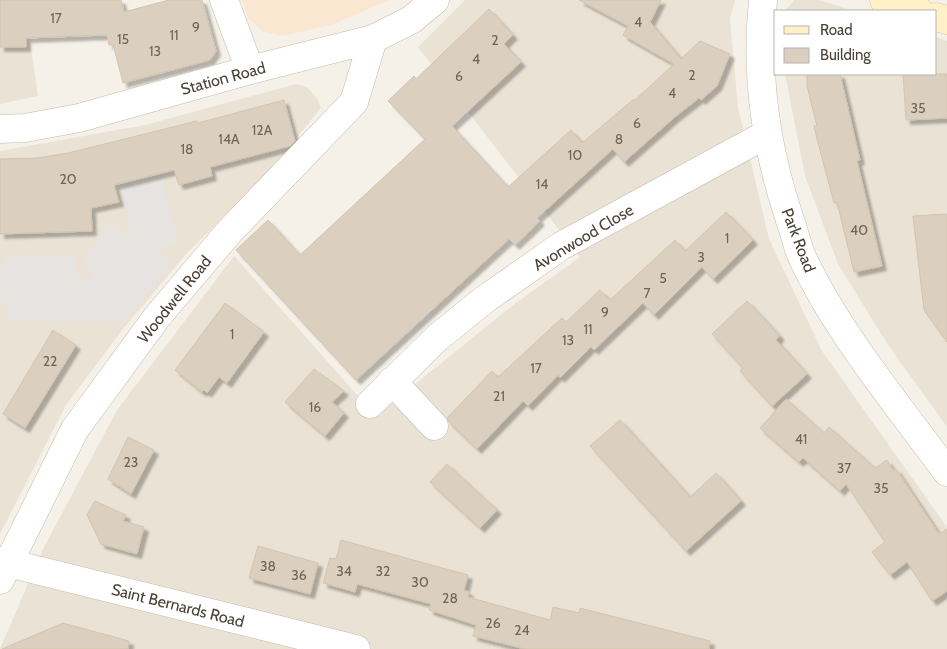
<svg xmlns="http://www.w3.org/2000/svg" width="947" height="649" font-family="Cabin,sans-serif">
<defs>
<filter id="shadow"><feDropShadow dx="4.5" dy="4.5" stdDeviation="1" flood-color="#0004"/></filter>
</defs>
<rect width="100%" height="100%" fill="#f5f1e8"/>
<path fill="#eae3d5" d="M0 0H24L38 96 0 104Z
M465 0H735L730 19 738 107 769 239 822 351 947 527V649H0L43 549 117 410 234 256 374 414 419 381 513 305 580 257 418 47Z
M794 0H819L854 11H785Z
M936 37 947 41V427L888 345 838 264 805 176 785 74H936Z
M296 84 307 87 317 98 321 108 298 136 299 144 187 253 123 329 66 405 0 534V151L145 125Z"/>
<path fill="#f9e7d1" d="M242 0H389L334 24 283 36 262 31 248 18Z"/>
<path fill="#e6e3e0" d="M160 176 178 243 164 246 159 252 172 264 125 322 6 321 7 302H0V264H4V256H75L76 274 86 283 93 274 83 265 87 253 113 223 126 236 130 232 121 188Z"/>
<path fill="#dbcfbf" stroke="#d3c4ae" filter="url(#shadow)" d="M0 0H121L124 12 169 0H202L216 51 210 60 123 83 113 44 109 45 107 35 26 38V47H0Z
M579 0H661L650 22 681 59 700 41 730 54 717 86 701 100 699 98 676 116 624 162 613 149 537 218 540 221 515 245 509 239 356 380 236 250 268 220 300 255 425 139 388 101 414 76 416 79 489 9 513 35 504 44 521 62 452 126 508 187 571 130 582 143 634 99 635 100 674 64 623 35 628 26Z
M807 74H840L860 160 857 161 882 266 854 272 837 202 834 203 817 139 814 126H817L807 86Z
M903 74H947V118L906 120Z
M284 100 295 141 290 146 210 167 212 176 179 185 174 170 114 185 119 202 91 208 92 231 0 234V159L37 158 68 153 197 121 198 123Z
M726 212 753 240 713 279 702 267 654 315 643 303 594 350 591 347 560 378 558 375 528 406 523 401 477 449 449 422 447 418 492 371 498 377 562 318 566 322 600 290 610 300 675 240 685 251Z
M947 214V342L924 310 913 216Z
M747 301 780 336 776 340 807 374 772 406 740 371 743 368 712 334Z
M225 303 264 332 227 383 219 377 207 393 204 390 202 392 175 370Z
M53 330 76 345 25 428 3 414Z
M314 369 344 391 332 402 344 413 325 436 285 402Z
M786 399 824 433 829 427 875 468 887 460 893 470 896 469 939 534 947 529V591L932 601 907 562 890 575 872 552 885 542 846 484 840 491 803 458 799 462 760 428Z
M620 420 690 497 716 473 741 501 686 551 590 446Z
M128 437 154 450 131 494 108 479Z
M447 464 497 510 480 528 430 482Z
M95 501 126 515 123 521 144 527 137 554 101 544 87 515Z
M341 540 468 575 464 590 469 592 468 597 550 620 553 607 579 613 580 608 710 641 709 649H525L473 636 476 625 429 610 431 604 357 584 355 592 323 583 330 558 336 559Z
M258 546 318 563 310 594 249 578Z
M63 623 129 641 128 649H2Z"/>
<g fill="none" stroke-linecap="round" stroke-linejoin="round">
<defs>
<path id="minor" d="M224 0 250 70
M763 0C755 75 766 149 790 220 795 233 797 247 803 259 839 335 898 405 947 472
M0 129 25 128 79 118 250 70 373 39 411 20 435 0
M392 381 434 426
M370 404 437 338 484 300 561 246 767 134
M0 561 356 649
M0 580 75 429 157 317 229 232 354 102 373 39"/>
<path id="secondary" d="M884 0 919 11
M936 17 947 20"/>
</defs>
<use href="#minor" stroke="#c5bbac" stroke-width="29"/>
<use href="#secondary" stroke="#dcc795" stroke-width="29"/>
<use href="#minor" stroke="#fff" stroke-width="28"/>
<use href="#secondary" stroke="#fff0c8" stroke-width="28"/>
</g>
<g text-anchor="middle" stroke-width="4.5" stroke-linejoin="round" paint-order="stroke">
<g font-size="14" fill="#6e6458">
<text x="56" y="23">17</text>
<text x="638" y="27">4</text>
<text x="196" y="32">9</text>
<text x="174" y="40">11</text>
<text x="123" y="44">15</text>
<text x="495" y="45">2</text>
<text x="155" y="56">13</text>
<text x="476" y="64">4</text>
<text x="692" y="80">2</text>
<text x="459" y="81">6</text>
<text x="672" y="98">4</text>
<text x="918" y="113">35</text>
<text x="637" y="128">6</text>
<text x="262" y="135">12A</text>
<text x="229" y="144">14A</text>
<text x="619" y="144">8</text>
<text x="187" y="154">18</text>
<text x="575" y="160">10</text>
<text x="68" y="184">20</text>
<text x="542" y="189">14</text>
<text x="859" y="235">40</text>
<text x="727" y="243">1</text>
<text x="701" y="262">3</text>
<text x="663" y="283">5</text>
<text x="647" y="298">7</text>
<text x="605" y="317">9</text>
<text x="588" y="334">11</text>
<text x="232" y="339">1</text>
<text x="568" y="345">13</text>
<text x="50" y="366">22</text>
<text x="536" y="373">17</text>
<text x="499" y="401">21</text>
<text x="315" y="412">16</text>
<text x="801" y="444">41</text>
<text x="131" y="467">23</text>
<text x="844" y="473">37</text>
<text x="881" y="493">35</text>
<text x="268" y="571">38</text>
<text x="344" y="576">34</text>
<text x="383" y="576">32</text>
<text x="299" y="580">36</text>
<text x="420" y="587">30</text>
<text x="450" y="603">28</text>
<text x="493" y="628">26</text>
<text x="522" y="635">24</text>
</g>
<g font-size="16" fill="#494136" stroke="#fff">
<text transform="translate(223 78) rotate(-15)" y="6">Station Road</text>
<text transform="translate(583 237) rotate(-31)" y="6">Avonwood Close</text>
<text transform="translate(799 240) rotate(69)" y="6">Park Road</text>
<text transform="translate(174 299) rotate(-51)" y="6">Woodwell Road</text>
<text transform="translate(178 605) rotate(14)" y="6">Saint Bernards Road</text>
</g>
</g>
<rect x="774" y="10" width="162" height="65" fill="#ffffff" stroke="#b6b3af"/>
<rect x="784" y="26" width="25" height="8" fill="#fff0c8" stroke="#b6b3af"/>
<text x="820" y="35" font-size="15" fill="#494136">Road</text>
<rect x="784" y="48" width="25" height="15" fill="#dbcfbf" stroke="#b6b3af"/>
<text x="820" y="60" font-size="15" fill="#494136">Building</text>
</svg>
